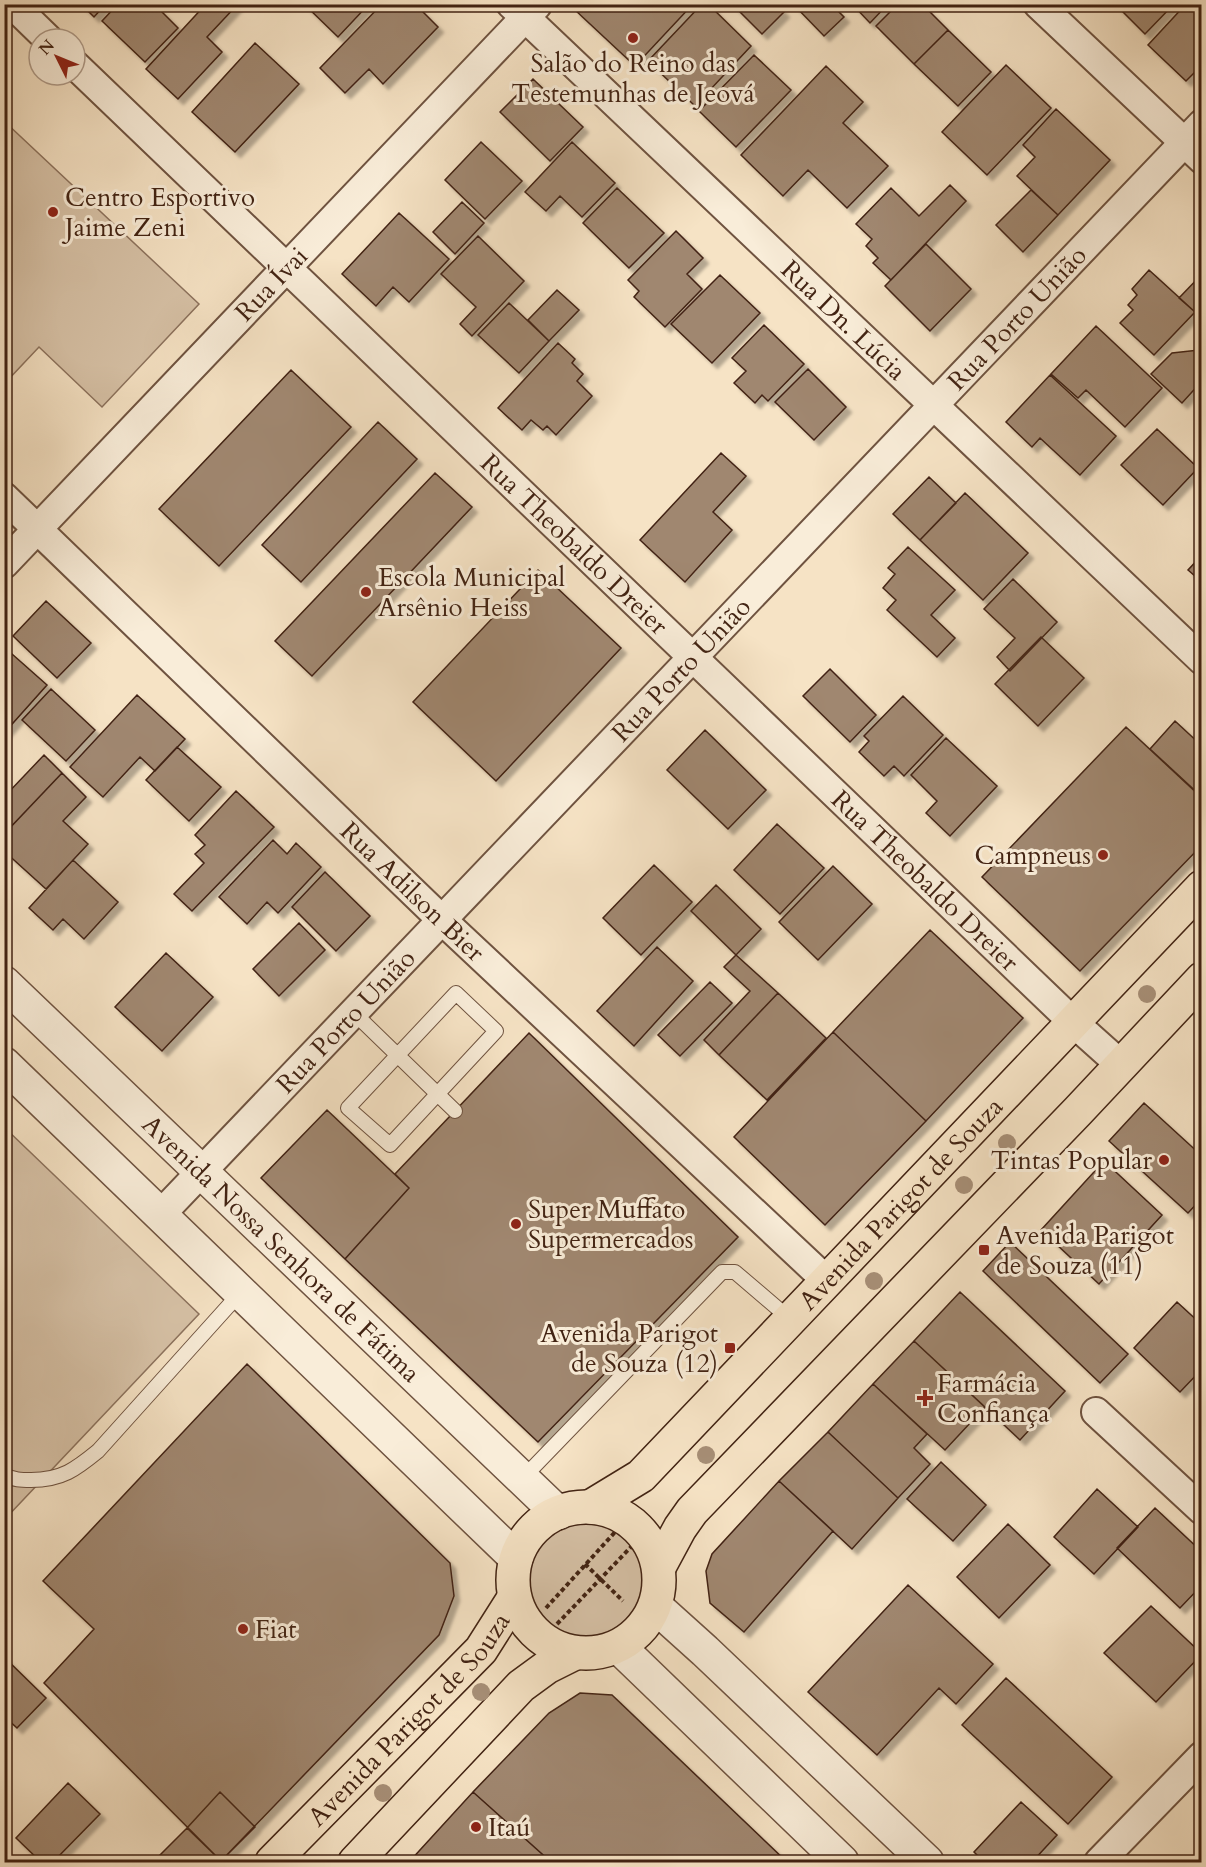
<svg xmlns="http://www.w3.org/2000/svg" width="1206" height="1867" font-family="Cardo,serif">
<defs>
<filter id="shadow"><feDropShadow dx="5.5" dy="5.5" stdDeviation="1.5" flood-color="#0004"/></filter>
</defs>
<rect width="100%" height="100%" fill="#f6e3c5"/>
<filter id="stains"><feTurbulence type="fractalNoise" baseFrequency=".00333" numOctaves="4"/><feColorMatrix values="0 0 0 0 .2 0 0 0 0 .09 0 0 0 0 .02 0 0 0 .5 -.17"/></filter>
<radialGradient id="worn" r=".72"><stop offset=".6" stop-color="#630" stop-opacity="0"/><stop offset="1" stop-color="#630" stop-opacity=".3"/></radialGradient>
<path fill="#d7c2a7" stroke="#8c725d" stroke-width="1.5" d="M4 121 199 304 102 407 39 347 5 383Z
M4 1127 199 1314 5 1519H4Z
M527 1581a59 59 0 1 1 118 0a59 59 0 1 1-118 0Z"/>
<path fill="#a08770" stroke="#422313" stroke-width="1.5" filter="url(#shadow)" d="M81 4H106L94 17Z
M118 4H154L178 28 145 62 102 21Z
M206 4H238L207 37 222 52 178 99 146 69Z
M304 4H369L338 37Z
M382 4H415L438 27 383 84 369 69 345 93 320 68Z
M580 4H693L635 66 575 10Z
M702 4H708L751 46 695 106 648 61Z
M732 4H776L784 12 762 34Z
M793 4H831L844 17 824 36Z
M852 4H888L870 23Z
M898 4H922L948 30 914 64 876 26Z
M1115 4H1174L1145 34Z
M1186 4H1192L1202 13V65L1186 81 1148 45Z
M948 30 991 72 958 106 914 64Z
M255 43 299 84 235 152 192 112Z
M754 55 791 90 736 147 699 111Z
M1006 65 1051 108 987 175 942 132Z
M826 66 863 102 843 123 888 166 847 208 808 170 783 196 741 155Z
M533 79 583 127 550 161 500 112Z
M1056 109 1110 160 1058 215 1017 176 1035 157 1023 145Z
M481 142 522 181 485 219 445 180Z
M572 142 615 183 582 217 560 196 546 211 525 192Z
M950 185 966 201 891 280 873 263 878 258 866 246 872 239 856 224 891 188 919 216Z
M617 188 664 233 629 268 583 223Z
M1031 190 1058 215 1023 252 996 225Z
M462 202 484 223 455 254 433 232Z
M399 213 449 259 409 302 393 287 376 306 342 274Z
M676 231 703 258 687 274 702 289 665 327 634 297 639 291 628 280Z
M478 236 524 281 472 336 460 324 476 307 441 274Z
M926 244 971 289 930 331 885 286Z
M1149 270 1195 312 1154 355 1120 323 1133 310 1128 305 1137 295 1132 289Z
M1202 274V318L1179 298Z
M720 275 760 313 712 363 671 324Z
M557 290 579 310 549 341 528 320Z
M509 303 549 341 519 373 478 335Z
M764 325 804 364 768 401 762 395 755 403 734 383 746 371 732 358Z
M1096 326 1162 388 1125 427 1086 390 1078 398 1051 374Z
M558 343 575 359 572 363 583 374 577 381 592 396 556 435 547 426 543 430 531 420 522 430 498 408Z
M1199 350 1202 353V381L1182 403 1151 374 1172 353Z
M808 369 846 407 814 440 775 402Z
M291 370 351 427 219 566 159 509Z
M1050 375 1116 436 1080 475 1040 438 1032 447 1006 422Z
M378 422 417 459 301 582 262 545Z
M1157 429 1198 468 1163 505 1121 465Z
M721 453 746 476 713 512 732 530 685 582 640 540Z
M435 473 472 507 312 676 275 641Z
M929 477 956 503 920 540 893 514Z
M965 493 1028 553 983 600 920 540Z
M908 547 955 590 931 615 955 638 937 657 887 610 896 600 883 588 895 574 888 568Z
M1202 555V582L1188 570Z
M538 570 621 648 496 781 413 702Z
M1013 579 1057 622 1010 671 997 657 1015 638 984 609Z
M46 601 91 643 57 678 13 636Z
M1041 637 1084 678 1038 726 995 684Z
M12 654 47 685 5 732 4 662Z
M830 669 876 715 850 742 803 696Z
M51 689 95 730 66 761 22 720Z
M137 695 185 739 155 771 140 757 103 797 70 767Z
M903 696 943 735 904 776 894 766 884 776 859 752 869 741 864 736Z
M1175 721 1202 746V797L1150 749Z
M1126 727 1202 798V845L1080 971 982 877Z
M705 730 766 790 728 829 667 770Z
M946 738 997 786 950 836 926 813 937 801 911 775Z
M177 747 221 787 189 821 146 780Z
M44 755 62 773 4 834V797Z
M62 773 86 797 63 821 88 844 46 889 4 851V834Z
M236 791 274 827 192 911 174 894 204 863 195 854 205 845 195 835Z
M777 824 824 868 780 914 734 870Z
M273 840 287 854 296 843 321 867 278 913 267 902 247 924 219 897Z
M73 860 118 902 84 939 63 919 53 930 29 908Z
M654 865 692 902 641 955 603 918Z
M833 866 872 904 818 960 779 922Z
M325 872 370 916 336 951 292 907Z
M716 885 761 929 736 955 691 911Z
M299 923 325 950 279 996 253 969Z
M930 930 1023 1018 926 1121 833 1032Z
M657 947 693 981 634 1046 597 1011Z
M166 953 213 997 162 1051 115 1007Z
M736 955 778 993 719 1055 704 1040 750 991 724 967Z
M710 982 732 1003 680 1056 658 1035Z
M778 993 826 1038 767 1100 719 1055Z
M833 1032 926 1121 825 1225 734 1137Z
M529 1033 738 1237 538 1442 345 1259 409 1188 395 1174Z
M1144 1103 1202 1156V1198L1188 1213 1109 1141Z
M327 1110 409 1188 345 1259 261 1178Z
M1104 1161 1162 1215 1099 1284 1041 1230Z
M1010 1242 1128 1354 1100 1383 983 1271Z
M960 1292 1065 1391 1020 1440 914 1341Z
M1177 1302 1202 1325V1369L1180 1392 1134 1348Z
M914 1341 985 1407 945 1450 873 1384Z
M247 1364 450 1563 454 1596 439 1635 221 1861 44 1683 94 1629 43 1581Z
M873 1384 927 1434 914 1448 930 1464 898 1498 828 1432Z
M828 1432 898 1498 852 1549 779 1481Z
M941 1462 986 1505 953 1541 907 1499Z
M779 1481 833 1531 744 1632 710 1603 706 1571 712 1554Z
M1097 1489 1138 1527 1094 1574 1054 1537Z
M1155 1508 1202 1552V1585L1180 1608 1117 1548Z
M1008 1524 1050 1565 999 1618 957 1577Z
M908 1585 993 1664 956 1704 939 1688 877 1755 808 1692Z
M1151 1606 1202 1654 1156 1702 1104 1653Z
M4 1657 46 1698 17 1728 4 1716Z
M1006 1678 1112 1777 1068 1824 962 1725Z
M580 1693 612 1695 787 1862H551L473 1792 549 1713Z
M68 1783 100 1814 53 1862H41L16 1838Z
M220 1792 255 1827 221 1861 187 1828Z
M473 1792 551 1862H409Z
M1021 1802 1057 1835 1032 1862H984L974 1852Z
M187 1828 221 1861 219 1862H153Z
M1202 1851V1862H1191Z"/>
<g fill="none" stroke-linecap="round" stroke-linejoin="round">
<defs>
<path id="service" d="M456 993 496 1031 390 1145 348 1108Z
M354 1013 455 1111
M4 1475C14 1480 21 1480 31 1480 62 1480 76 1469 98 1451L241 1292
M522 1479 722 1272H735L790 1319"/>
<g id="minor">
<path d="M12 4 48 39"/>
<path id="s1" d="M511 4 1202 660"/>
<path d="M1038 4 1202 159"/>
<path id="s2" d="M75 65 1073 1022 1121 1065"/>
<path id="s3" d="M4 497 442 920 827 1281"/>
<path id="s4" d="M4 564 537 5"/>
<path id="s5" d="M161 1214 1202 124"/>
<path d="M1096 1412 1202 1510"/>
<path d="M1099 1862 1202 1756"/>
</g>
<g id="tertiary">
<path id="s6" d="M4 983 558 1513"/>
<path d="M4 1064 516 1558"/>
<path d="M655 1606 705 1651 927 1862"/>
<path d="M619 1647 842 1862"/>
</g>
<g id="primary">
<circle cx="586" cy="1580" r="73"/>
<path id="s7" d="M590 1507 641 1476 1202 887"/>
<path d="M659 1567 680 1528 692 1511 1078 1111 1202 979"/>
<path id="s8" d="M272 1862 481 1650 514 1598"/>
<path d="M355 1862 521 1686 547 1667 575 1653"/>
</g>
</defs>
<use href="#service" stroke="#6f5340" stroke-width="16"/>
<use href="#minor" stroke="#6f5340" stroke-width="32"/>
<use href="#tertiary" stroke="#6f5340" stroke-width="36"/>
<use href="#primary" stroke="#422313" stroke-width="36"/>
<path stroke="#422313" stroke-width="4" stroke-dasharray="4.5 3" stroke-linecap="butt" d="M585 1564 623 1601
M546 1608 616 1531
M557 1624 631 1547"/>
<use href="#service" stroke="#f9edd9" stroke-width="14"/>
<use href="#minor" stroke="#f9edd9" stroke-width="28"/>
<use href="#tertiary" stroke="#f9edd9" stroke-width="33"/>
<use href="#primary" stroke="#f6e3c5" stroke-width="33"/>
</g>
<g fill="#a78f77">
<circle cx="1147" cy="994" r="9"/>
<circle cx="1007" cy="1143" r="9"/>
<circle cx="964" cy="1185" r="9"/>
<circle cx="874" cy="1281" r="9"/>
<circle cx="706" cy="1455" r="9"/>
<circle cx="481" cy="1692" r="9"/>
<circle cx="383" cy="1793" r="9"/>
</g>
<g fill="#8f2418" stroke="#f9edd9" stroke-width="2">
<circle cx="633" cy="38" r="6"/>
<circle cx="53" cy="212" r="6"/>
<circle cx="366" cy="592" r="6"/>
<circle cx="1103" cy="855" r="6"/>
<circle cx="1164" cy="1160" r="6"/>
<circle cx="516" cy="1224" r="6"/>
<rect x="978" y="1244" width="12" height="12" rx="3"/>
<rect x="724" y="1342" width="12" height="12" rx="3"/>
<path d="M922 1389h6v6h6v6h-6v6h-6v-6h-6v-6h6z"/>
<circle cx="243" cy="1629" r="6"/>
<circle cx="476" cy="1827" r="6"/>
</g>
<g text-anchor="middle" stroke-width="6" stroke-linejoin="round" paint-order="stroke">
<g font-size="26" fill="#422313" stroke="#f9edd9" text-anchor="start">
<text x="633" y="72" text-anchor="middle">Salão do Reino das<tspan x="633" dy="30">Testemunhas de Jeová</tspan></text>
<text x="65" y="206">Centro Esportivo<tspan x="65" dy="30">Jaime Zeni</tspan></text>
<text x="378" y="586">Escola Municipal<tspan x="378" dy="30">Arsênio Heiss</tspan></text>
<text x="1091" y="864" text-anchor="end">Campneus</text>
<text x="1152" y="1169" text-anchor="end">Tintas Popular</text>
<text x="528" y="1218">Super Muffato<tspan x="528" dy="30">Supermercados</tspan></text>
<text x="996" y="1244">Avenida Parigot<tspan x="996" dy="30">de Souza (11)</tspan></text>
<text x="718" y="1342" text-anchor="end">Avenida Parigot<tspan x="718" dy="30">de Souza (12)</tspan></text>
<text x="937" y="1392">Farmácia<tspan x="937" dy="30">Confiança</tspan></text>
<text x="255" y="1638">Fiat</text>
<text x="488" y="1836">Itaú</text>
</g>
<g font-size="26" fill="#422313" stroke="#f9edd9">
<text dy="9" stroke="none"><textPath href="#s4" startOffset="387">Rua Ívai</textPath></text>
<text dy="9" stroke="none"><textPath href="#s5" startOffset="1239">Rua Porto União</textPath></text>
<text dy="9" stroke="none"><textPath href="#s1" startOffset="459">Rua Dn. Lúcia</textPath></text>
<text dy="9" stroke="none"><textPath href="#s2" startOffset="692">Rua Theobaldo Dreier</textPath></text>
<text dy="9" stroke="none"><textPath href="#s5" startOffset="753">Rua Porto União</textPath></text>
<text dy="9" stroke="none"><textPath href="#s2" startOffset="1178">Rua Theobaldo Dreier</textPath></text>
<text dy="9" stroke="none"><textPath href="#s3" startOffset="568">Rua Adilson Bier</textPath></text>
<text dy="9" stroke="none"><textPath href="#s5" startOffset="267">Rua Porto União</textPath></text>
<text dy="9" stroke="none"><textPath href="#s7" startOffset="436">Avenida Parigot de Souza</textPath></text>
<text dy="9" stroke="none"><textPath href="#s6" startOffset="384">Avenida Nossa Senhora de Fátima</textPath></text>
<text dy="9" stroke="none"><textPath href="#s8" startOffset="198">Avenida Parigot de Souza</textPath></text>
</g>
</g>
<rect width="1206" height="1867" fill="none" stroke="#f6e3c5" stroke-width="24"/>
<rect x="6" y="6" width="1194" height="1855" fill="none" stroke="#422313" stroke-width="3"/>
<rect x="12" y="12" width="1182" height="1843" fill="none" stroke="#422313" stroke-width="1.5"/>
<g transform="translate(57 57) rotate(313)"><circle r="28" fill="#f9edd9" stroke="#b09c8a" stroke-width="1.5"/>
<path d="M0-4.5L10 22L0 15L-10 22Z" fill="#8f2418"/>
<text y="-9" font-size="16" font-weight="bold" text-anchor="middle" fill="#422313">N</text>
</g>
<rect width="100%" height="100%" filter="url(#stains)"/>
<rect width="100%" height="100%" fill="url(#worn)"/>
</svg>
